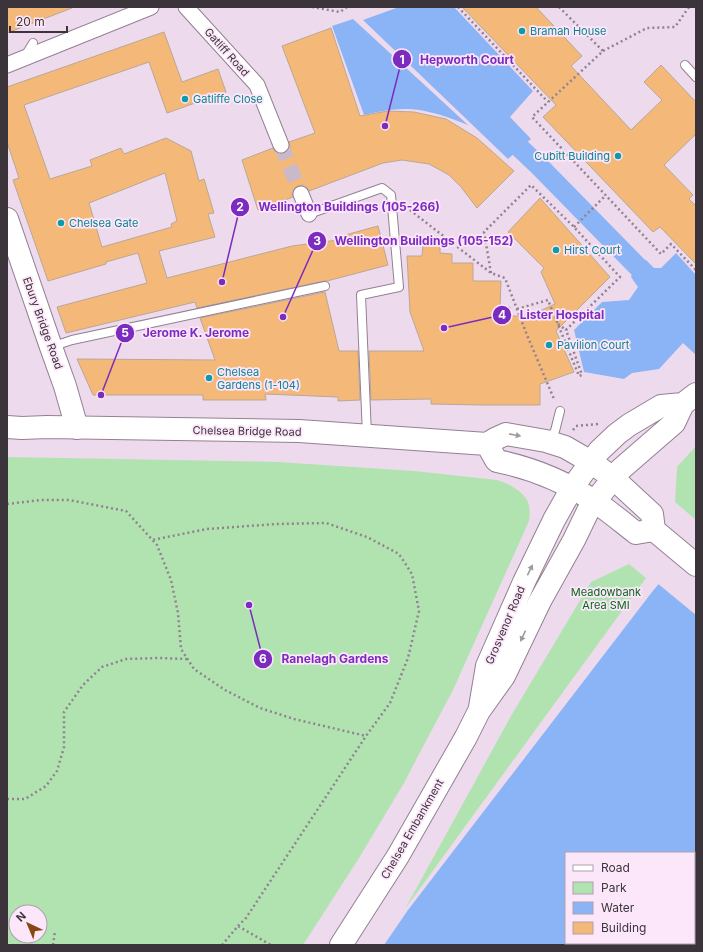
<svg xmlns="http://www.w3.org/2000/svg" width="703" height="952" font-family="Inter,sans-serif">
<rect width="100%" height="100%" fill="#eedaed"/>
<path fill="#b1e3b1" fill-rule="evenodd" d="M696 446V520L675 502 677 467Z
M7 457 278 462 414 471 497 480C508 483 523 491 528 502 530 508 530 515 529 521L453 690 417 758 404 783 359 858 303 945H7ZM16 912H40V936H16Z
M629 564 646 578 405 909 511 716 591 582Z"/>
<path fill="#8bb4f6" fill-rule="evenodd" d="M399 7H454L533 91 510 117 531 139 508 159 363 20Z
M353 19 468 125C455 120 443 115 429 112 408 106 385 110 364 115L332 26Z
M676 253 696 275V355L683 343 659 369 632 373 624 379 584 372 574 330 602 302 629 300 638 287 631 277 635 264 646 260 654 268H661Z
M696 539V945H384L408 910 652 592ZM566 853H694V943H566Z"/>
<path fill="#eedaed" d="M696 537V615L657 583Z"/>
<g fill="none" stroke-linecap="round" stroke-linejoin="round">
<path stroke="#8bb4f6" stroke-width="20" d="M520 148 539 166 635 264 654 283"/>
<path stroke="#0b3a85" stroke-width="1" stroke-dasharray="5 4" stroke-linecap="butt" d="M694 924 696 921
M680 945 681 943"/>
</g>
<path fill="#f4b979" stroke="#baa795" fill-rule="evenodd" d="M7 7H72V8L7 33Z
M462 7H536L582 56 571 66 631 130 662 100 644 82 661 65 696 102V134L664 165 693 195 689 199 696 206V264L660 227 653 232 543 117 556 105Z
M331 28 360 116 388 111 414 112 446 119 477 138 514 171 477 208 461 187 449 175 429 164 402 160 383 163 309 191 306 187 303 185 298 186 294 189 292 193 293 197 258 210 242 160 273 148 276 152 279 154 284 153 288 150 290 147 289 142 315 133 282 46Z
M164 32 182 82 218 69 226 92 167 113 149 62 24 105 50 179 92 166 90 160 121 148 124 154 166 138 191 151 199 181 204 179 214 213 208 214 215 237 159 251 167 278 292 246 338 240V237L378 226 388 265 327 281H324L197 308 195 302 66 333 57 307 147 283 138 253 106 262V264L48 281 13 180 19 178 7 142V87ZM165 173 177 221 171 224 172 227 102 247 89 203Z
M540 198 610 277 556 331 574 372 540 384V405H482L431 404V399L371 400 369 351H424L410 312 407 256H422L423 245H440V253L452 254V263H473V281H501L500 307H510V316H529L555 304 541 272 544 268 508 232Z
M325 292 339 351H358L360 400 338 401V397L265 394 266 400H203V395H93L77 359 215 360 200 318Z"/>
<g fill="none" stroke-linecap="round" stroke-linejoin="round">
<path stroke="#cab9c9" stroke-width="15" stroke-dasharray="15 8" stroke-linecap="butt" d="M281 145 301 194"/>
<defs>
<path id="service" d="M25 56 33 43
M685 65 696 77
M309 214 382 188 391 195 399 287 361 295 367 435
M51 347 72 340 325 286
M547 441 555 431 560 411"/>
<path id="minor" d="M186 7 257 85 281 145
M7 65 151 7
M301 194 309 214"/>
<path id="secondary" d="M7 219 51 347 65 386 77 428"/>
<path id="primary" d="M7 427 22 428 47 427 299 431 487 444 495 439 506 434 546 441 565 447 591 462 613 478 652 514 654 530 696 565
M487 444 496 460 497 461C532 468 565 482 594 501 609 511 622 522 636 533L654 530"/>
<path id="trunk" d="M480 707 487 666 524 582 554 520 572 488 599 451 617 434 629 425 661 406 683 404
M341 945 398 856 466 737 479 711 504 676 540 601 574 540 588 511 595 501 621 469 674 423 683 404 696 394"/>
</defs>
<use href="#service" stroke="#938092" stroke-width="10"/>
<use href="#minor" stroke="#938092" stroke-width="17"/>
<use href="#secondary" stroke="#938092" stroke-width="24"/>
<use href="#primary" stroke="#938092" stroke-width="24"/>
<use href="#trunk" stroke="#938092" stroke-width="24"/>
<path stroke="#90828f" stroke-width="2.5" stroke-dasharray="2 3" stroke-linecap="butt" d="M312 7 340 12 347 7
M458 7 548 102
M559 7 603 51 532 117 661 254 671 244 696 270
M603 51 647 28 675 27 689 7
M406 207 491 273 505 278 527 335 554 399
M574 227 606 195
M491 273 484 232 531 185 574 227 620 277 566 330 582 375 579 376 548 300 517 309
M558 324 566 330
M573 430 576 426 598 424
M7 504 41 500H69L126 511 157 545 171 580 178 613 181 649 194 669 225 690 260 708 294 719 366 736 390 703 408 658 419 611 412 574 399 554 367 537 326 523 276 524 207 529 152 540
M7 799H25L46 786 57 771 64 747V712L83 685 102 667 126 659 159 658 187 659
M238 926 246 918 366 736
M53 945 55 931
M222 945 238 926 271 945"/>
<use href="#service" stroke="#fff" stroke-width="8"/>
<use href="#minor" stroke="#fff" stroke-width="15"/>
<use href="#secondary" stroke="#fff" stroke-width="22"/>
<use href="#primary" stroke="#fff" stroke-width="22"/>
<use href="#trunk" stroke="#fff" stroke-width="22"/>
</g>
<defs><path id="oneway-solid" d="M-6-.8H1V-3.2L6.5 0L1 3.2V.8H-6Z"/></defs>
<g fill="#9e9a9d">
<use href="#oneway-solid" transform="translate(515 435) rotate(11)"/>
<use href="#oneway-solid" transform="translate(530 570) rotate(-64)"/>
<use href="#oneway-solid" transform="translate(523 636) rotate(115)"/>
</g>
<g fill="#0f9aa8" stroke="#fce7fa" stroke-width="1.5">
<circle cx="522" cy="31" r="4"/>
<circle cx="185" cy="99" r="4"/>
<circle cx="618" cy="156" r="4"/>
<circle cx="61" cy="223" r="4"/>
<circle cx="556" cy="250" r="4"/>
<circle cx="549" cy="345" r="4"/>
<circle cx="209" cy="378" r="4"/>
</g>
<g text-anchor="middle" stroke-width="3.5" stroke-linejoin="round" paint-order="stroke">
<g font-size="11" fill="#0d838f" stroke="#fce7fa" text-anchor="start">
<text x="530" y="35">Bramah House</text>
<text x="193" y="103">Gatliffe Close</text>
<text x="610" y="160" text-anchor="end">Cubitt Building</text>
<text x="69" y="227">Chelsea Gate</text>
<text x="564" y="254">Hirst Court</text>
<text x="557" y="349">Pavilion Court</text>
<text x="217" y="376">Chelsea<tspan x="217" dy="13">Gardens (1-104)</tspan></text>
</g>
<g font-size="11" fill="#3c343b" stroke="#fce7fa">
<text transform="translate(227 52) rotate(48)" y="4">Gatliff Road</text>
<text transform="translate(43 323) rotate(70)" y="4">Ebury Bridge Road</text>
<text transform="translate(247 431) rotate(1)" y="4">Chelsea Bridge Road</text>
<text transform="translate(505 625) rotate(-67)" y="4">Grosvenor Road</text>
<text transform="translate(412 829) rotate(-60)" y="4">Chelsea Embankment</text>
</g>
<g font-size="11" fill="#0c681c" stroke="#fce7fa">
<text x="606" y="596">Meadowbank<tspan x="606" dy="13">Area SMI</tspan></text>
</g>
</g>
<path fill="none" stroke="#7b2cbf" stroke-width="1.5" d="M385 126L402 59M222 282L240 207M283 317L317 241M444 328L502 315M101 395L125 333M249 605L263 659"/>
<g fill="#7b2cbf" stroke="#fce7fa" stroke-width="1.5">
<circle cx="385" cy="126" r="4"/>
<circle cx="222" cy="282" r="4"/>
<circle cx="283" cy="317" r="4"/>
<circle cx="444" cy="328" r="4"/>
<circle cx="101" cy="395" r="4"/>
<circle cx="249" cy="605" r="4"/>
<circle cx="402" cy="59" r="10"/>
<circle cx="240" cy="207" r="10"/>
<circle cx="317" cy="241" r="10"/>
<circle cx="502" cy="315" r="10"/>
<circle cx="125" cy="333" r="10"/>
<circle cx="263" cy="659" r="10"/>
</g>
<g font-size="12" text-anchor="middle" font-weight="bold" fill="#fff">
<text x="402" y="64">1</text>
<text x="240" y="211">2</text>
<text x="317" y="245">3</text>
<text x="502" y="319">4</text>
<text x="125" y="337">5</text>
<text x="263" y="663">6</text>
</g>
<g font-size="12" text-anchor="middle" font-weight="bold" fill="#7b2cbf" stroke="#fce7fa" stroke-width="3.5" stroke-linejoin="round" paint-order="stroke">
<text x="467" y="64">Hepworth Court</text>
<text x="349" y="211">Wellington Buildings (105-266)</text>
<text x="424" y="245">Wellington Buildings (105-152)</text>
<text x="562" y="319">Lister Hospital</text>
<text x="196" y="337">Jerome K. Jerome</text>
<text x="335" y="663">Ranelagh Gardens</text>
</g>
<rect width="703" height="952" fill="none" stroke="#3c343b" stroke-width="16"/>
<rect x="565" y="852" width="130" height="92" fill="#fce7fa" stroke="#af9fae"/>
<rect x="573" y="865" width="20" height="6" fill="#ffffff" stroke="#af9fae"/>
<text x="601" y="872" font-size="12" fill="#3c343b">Road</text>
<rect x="573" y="882" width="20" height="12" fill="#b1e3b1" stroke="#af9fae"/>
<text x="601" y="892" font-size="12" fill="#3c343b">Park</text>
<rect x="573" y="902" width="20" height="12" fill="#8bb4f6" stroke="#af9fae"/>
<text x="601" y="912" font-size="12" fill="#3c343b">Water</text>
<rect x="573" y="922" width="20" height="12" fill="#f4b979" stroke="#af9fae"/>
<text x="601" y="932" font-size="12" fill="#3c343b">Building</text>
<g transform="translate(28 924) rotate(316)"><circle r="19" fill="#fce7fa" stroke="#af9fae"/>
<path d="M0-3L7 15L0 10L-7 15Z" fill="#874612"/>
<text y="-6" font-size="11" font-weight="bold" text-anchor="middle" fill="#3c343b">N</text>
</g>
<path d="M10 26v6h57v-6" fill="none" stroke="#3c343b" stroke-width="2"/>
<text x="16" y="26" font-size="12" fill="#3c343b" stroke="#fce7fa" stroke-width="3" paint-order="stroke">20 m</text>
</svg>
